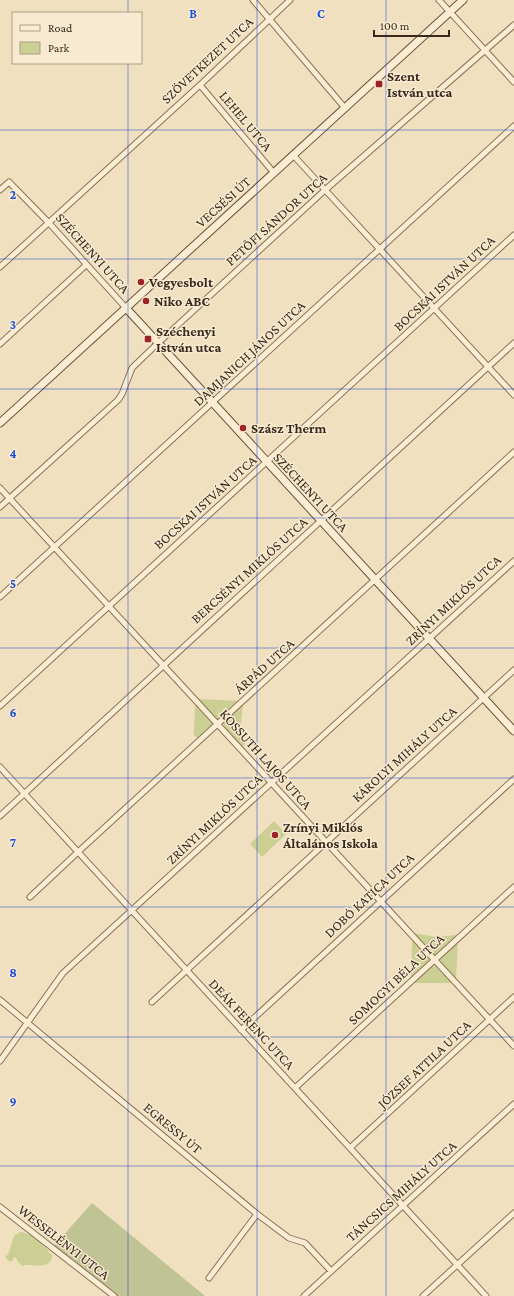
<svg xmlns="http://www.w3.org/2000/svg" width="514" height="1296" font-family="'Crimson Pro',serif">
<rect width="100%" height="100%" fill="#f1e0bf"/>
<path fill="#cbcf93" d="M198 699 240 701 221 719H217Z
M195 702 213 722 212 725 198 739 194 735Z
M243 703 240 734 241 738 245 744 242 747 224 726V722Z
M274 821 286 834 262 857 250 844Z
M414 933 436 937 457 935 436 955H434Z
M412 939 429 958V962L411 978Z
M458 941 456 979 441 962 440 959Z
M432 966H436L452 983H413Z
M20 1232C34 1233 43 1246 52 1255 52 1269 36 1265 26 1265 23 1265 23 1267 20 1264 18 1263 17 1259 15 1257L11 1262 7 1260 5 1256 8 1255 14 1236Z"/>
<path fill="#c0c393" d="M92 1203 205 1296H116L53 1247Z"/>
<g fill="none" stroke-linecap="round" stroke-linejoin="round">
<defs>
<path id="street" d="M253 0 345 108
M439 0 514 82
M200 85 274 173
M293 155 514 395
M0 190 9 182 49 223 126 308
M0 267 200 85 290 0
M0 344 86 265
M0 488 514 1046
M0 507 118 400 122 394 132 368 157 344 325 190 514 25
M0 597 514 126
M0 706 514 235
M0 767 486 1296
M0 816 514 343
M30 897 78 852 514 452
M0 1000 257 1214 289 1238 305 1243 331 1271
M152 1002 514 670
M241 1030 514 779
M0 1061 63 973 514 561
M295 1088 514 887
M350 1148 514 997
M0 1207 114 1296
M209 1278 257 1214
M304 1296 514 1104
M423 1296 514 1213"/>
<path id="secondary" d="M126 308 514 731
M0 423 463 0"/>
</defs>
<use href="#street" stroke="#8b7056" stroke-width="7"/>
<use href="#secondary" stroke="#6c513a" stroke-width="9"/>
<use href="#street" stroke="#fbedd3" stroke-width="5"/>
<use href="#secondary" stroke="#fbedd3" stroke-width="7"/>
</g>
<path fill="none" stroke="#1d4ed8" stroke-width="1" stroke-opacity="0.55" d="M128 0V13M257 0V1296M386 0V1296M128 63V1296M0 130H514M0 259H514M0 389H514M0 518H514M0 648H514M0 778H514M0 907H514M0 1037H514M0 1166H514"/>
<g fill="#9d2329" stroke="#f8ead0" stroke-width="1.5">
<rect x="375" y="80" width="8" height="8" rx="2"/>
<circle cx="141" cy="282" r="4"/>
<circle cx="146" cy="301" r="4"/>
<rect x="144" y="335" width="8" height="8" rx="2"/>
<circle cx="243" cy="428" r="4"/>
<circle cx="275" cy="835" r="4"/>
</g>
<g text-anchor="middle" stroke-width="3" stroke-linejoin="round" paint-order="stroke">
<g font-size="14" fill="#39291c" stroke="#f8ead0">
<text transform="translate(207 60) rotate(-43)" y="5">SZÖVETKEZET UTCA</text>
<text transform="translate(246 121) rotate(50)" y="5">LEHEL UTCA</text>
<text transform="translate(223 202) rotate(-42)" y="5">VECSÉSI ÚT</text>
<text transform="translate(276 219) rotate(-42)" y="5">PETŐFI SÁNDOR UTCA</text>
<text transform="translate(93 253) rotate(48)" y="5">SZÉCHENYI UTCA</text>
<text transform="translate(444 283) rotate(-43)" y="5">BOCSKAI ISTVÁN UTCA</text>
<text transform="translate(249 353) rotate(-43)" y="5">DAMJANICH JÁNOS UTCA</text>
<text transform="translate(311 492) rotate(47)" y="5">SZÉCHENYI UTCA</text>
<text transform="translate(205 502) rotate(-42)" y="5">BOCSKAI ISTVÁN UTCA</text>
<text transform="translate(249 570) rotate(-42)" y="5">BERCSÉNYI MIKLÓS UTCA</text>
<text transform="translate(453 600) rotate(-43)" y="5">ZRÍNYI MIKLÓS UTCA</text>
<text transform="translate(264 666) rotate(-42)" y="5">ÁRPÁD UTCA</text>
<text transform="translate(404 754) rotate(-42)" y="5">KÁROLYI MIHÁLY UTCA</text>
<text transform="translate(266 759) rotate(48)" y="5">KOSSUTH LAJOS UTCA</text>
<text transform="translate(214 819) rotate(-43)" y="5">ZRÍNYI MIKLÓS UTCA</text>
<text transform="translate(369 895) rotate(-43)" y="5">DOBÓ KATICA UTCA</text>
<text transform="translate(396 979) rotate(-43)" y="5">SOMOGYI BÉLA UTCA</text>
<text transform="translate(252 1024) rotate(47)" y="5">DEÁK FERENC UTCA</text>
<text transform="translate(424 1064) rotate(-43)" y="5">JÓZSEF ATTILA UTCA</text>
<text transform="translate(173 1128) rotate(40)" y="5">EGRESSY ÚT</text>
<text transform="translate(401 1191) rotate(-42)" y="5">TÁNCSICS MIHÁLY UTCA</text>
<text transform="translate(64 1242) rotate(38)" y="5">WESSELÉNYI UTCA</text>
</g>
<g font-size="14" font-weight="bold" fill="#39291c" stroke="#f8ead0" text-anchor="start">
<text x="387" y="81">Szent<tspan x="387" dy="16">István utca</tspan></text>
<text x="149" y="287">Vegyesbolt</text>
<text x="154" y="306">Niko ABC</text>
<text x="156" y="336">Széchenyi<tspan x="156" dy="16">István utca</tspan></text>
<text x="251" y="433">Szász Therm</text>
<text x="283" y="832">Zrínyi Miklós<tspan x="283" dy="16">Általános Iskola</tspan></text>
</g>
</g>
<g font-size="13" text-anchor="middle" font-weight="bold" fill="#1d4ed8" stroke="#f8ead0" stroke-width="3" stroke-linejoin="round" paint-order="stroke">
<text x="193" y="18">B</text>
<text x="321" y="18">C</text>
<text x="13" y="199">2</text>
<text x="13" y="329">3</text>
<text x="13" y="458">4</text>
<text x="13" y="588">5</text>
<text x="13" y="717">6</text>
<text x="13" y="847">7</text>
<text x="13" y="977">8</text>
<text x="13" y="1106">9</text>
</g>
<rect x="12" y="12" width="130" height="52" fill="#f8ead0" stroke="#ac9d88"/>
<rect x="20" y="25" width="20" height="6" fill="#fbedd3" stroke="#ac9d88"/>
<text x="48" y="32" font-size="12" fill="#39291c">Road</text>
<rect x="20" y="42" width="20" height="12" fill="#cbcf93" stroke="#ac9d88"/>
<text x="48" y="52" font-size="12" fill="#39291c">Park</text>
<path d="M374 30v6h75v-6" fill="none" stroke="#39291c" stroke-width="2"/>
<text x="380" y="30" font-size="12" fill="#39291c" stroke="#f8ead0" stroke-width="3" paint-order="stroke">100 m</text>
</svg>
